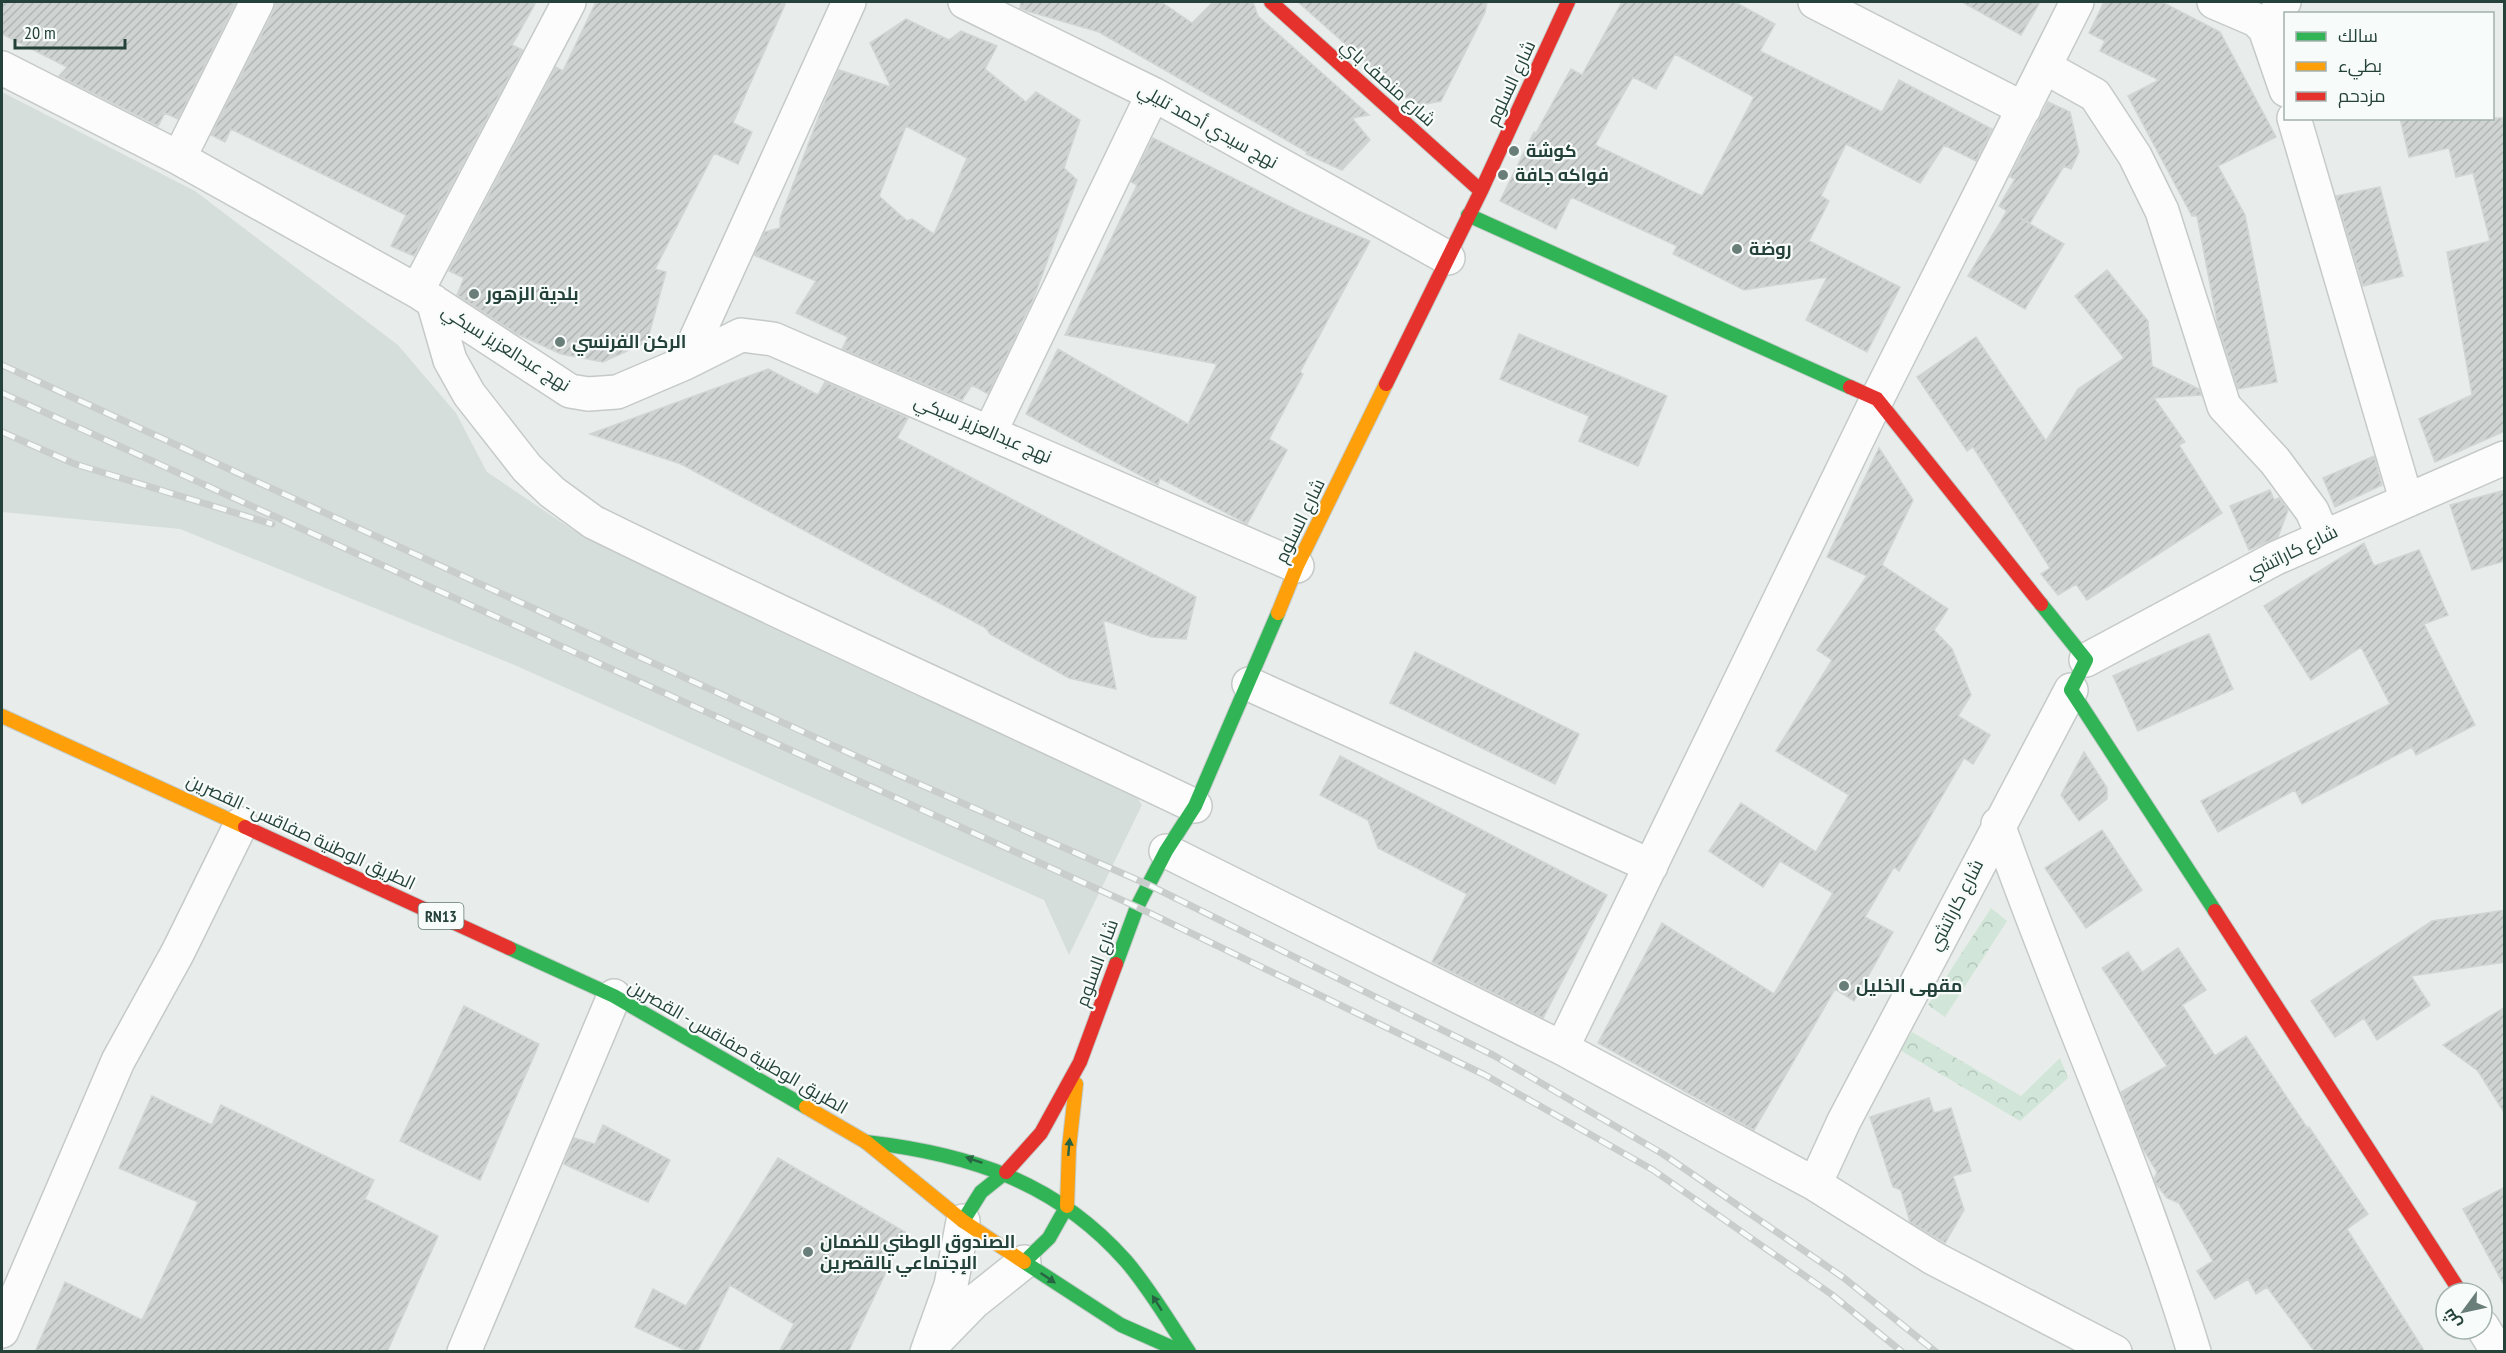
<svg xmlns="http://www.w3.org/2000/svg" width="2506" height="1353" font-family="'PT Sans Narrow',Cairo,sans-serif">
<defs>
<pattern id="forest-crowns" width="20" height="18" patternUnits="userSpaceOnUse" patternTransform="scale(1.5)"><rect width="20" height="18" fill="#d1e6d8"/><path d="M2 6a3 3 0 1 1 6 0M12 15a3 3 0 1 1 6 0" fill="none" stroke="#b3c6ba"/></pattern>
<pattern id="building-hatch" width="6" height="6" patternUnits="userSpaceOnUse" patternTransform="scale(1.5)"><rect width="6" height="6" fill="#cfd4d2"/><path d="M-1 1l2-2M0 6l6-6M5 7l2-2" fill="none" stroke="#b2b7b5"/></pattern>
</defs>
<rect width="100%" height="100%" fill="#e8edeb"/>
<path fill="#d6dedb" d="M2 92 195 191 398 345 456 413 487 472 573 530 1127 782 1142 805 1069 955 1044 900 512 664 180 529 2 512Z"/>
<path fill="url(#forest-crowns)" d="M1991 908 2007 921 1945 1017 1928 1005Z
M1912 1032 2021 1096 2060 1058 2068 1078 2020 1121 1900 1050Z"/>
<path fill="url(#building-hatch)" stroke="#d1d6d4" stroke-width="1.5" fill-rule="evenodd" d="M2 2H236L178 119 165 113 158 126 59 76 67 67 2 34Z
M276 2H536L512 45 523 50 414 256 391 246 406 215 231 129 225 142 211 135 274 10Z
M596 2H786L733 123 752 132 738 164 714 153 655 269 666 272 647 342 603 362 561 354 517 334 457 295 464 278 449 271 556 67 563 71Z
M1021 2H1161L1192 23 1213 2H1253L1258 16 1369 115 1352 118 1370 140 1342 170 1306 154 1307 152 1099 32 1027 11 1020 8Z
M1298 2H1487L1485 12 1441 101 1415 106Z
M1622 2H1735L1775 24 1760 51 1882 112 1899 80 1992 129 1976 161 1944 145 1920 183 1846 144 1821 196 1829 201 1809 241 1900 287 1867 352 1806 320 1827 277 1744 290 1673 254 1677 246 1571 197 1556 229 1500 201 1534 132 1536 133 1571 69 1582 75ZM1675 54 1754 97 1702 196 1595 145 1633 77 1656 89Z
M1962 2H2040L2021 35Z
M2104 2H2162L2220 32 2276 137 2218 166 2245 215 2277 382 2238 389 2218 326 2197 216H2192L2128 96 2159 80 2100 51 2105 41 2089 33Z
M906 19 949 40 961 31 997 46 985 69 1026 102 1036 92 1080 120 1064 168 1077 180 1033 300 1020 326H1017L1020 327 988 394 972 385 962 400 842 349 848 337 796 313 816 281 754 255 765 232 780 228V219L822 108 839 70 891 87 870 43ZM906 126 967 158 934 234 912 219 907 221 879 196Z
M2048 102 2070 112 2079 152 2071 169 2064 166 2030 223 2020 218 2064 244 2025 309 1968 276 2007 211 1999 206 2015 179 2010 177Z
M2400 118H2505V431L2435 462 2419 419 2472 395 2447 252 2490 241 2473 173 2456 177 2449 148 2409 157Z
M1153 138 1303 213 1370 241 1300 372 1303 374 1269 439 1287 450 1247 524 1160 478 1158 485 1026 414 1058 349 1188 424 1217 364 1065 335 1137 185 1131 182Z
M2380 187 2403 276 2363 286 2336 196Z
M2107 270 2148 321 2152 366 2199 389 2201 395 2154 398 2185 442 2179 445 2222 513 2087 600 2076 584 2058 595 2041 574 2050 568 1973 447 1967 451 1917 377 1976 337 2046 441 2078 389 2124 358 2075 296Z
M1519 334 1667 396 1638 466 1579 441 1589 416 1500 379Z
M768 369 818 395 825 382 908 418 897 438 1196 597 1186 639 1152 637 1103 620 1116 689 1069 678 990 634 986 628 681 464 590 434Z
M1879 448 1913 500 1882 565 1948 609 1934 630 1952 649 1971 695 1958 716 1990 735 1973 764 1964 758 1899 871 1894 867 1865 917 1893 932 1854 1001 1835 989 1754 1130 1598 1043 1662 923 1774 994 1833 893 1780 861 1763 887 1709 851 1741 803 1816 852 1849 795 1776 751 1832 660 1817 650 1867 576 1827 557Z
M2374 456 2382 485 2335 507 2323 478Z
M2270 490 2274 500 2279 498 2288 510 2278 537 2249 550 2230 506Z
M2505 490V561L2472 570 2450 505Z
M2364 543 2374 566 2419 550 2448 615 2424 624 2475 725 2416 755 2412 747 2302 804 2295 790 2218 832 2201 801 2390 704 2361 647 2311 680 2264 606Z
M2209 634 2233 689 2138 731 2113 676Z
M1415 652 1579 734 1555 784 1390 703Z
M2084 752 2107 788V799L2079 821 2061 795Z
M1340 756 1607 895 1543 1018 1432 962 1467 894 1378 848 1368 820 1320 795Z
M2102 830 2142 890 2086 928 2045 868Z
M2505 910V962L2411 976 2430 1005 2377 1040 2364 1018 2335 1037 2311 1001 2432 921Z
M2178 948 2206 990 2182 1005 2215 1056 2246 1036 2308 1129 2309 1127 2368 1214 2347 1229 2425 1352H2315L2267 1287 2256 1294 2248 1279 2215 1299 2197 1271 2213 1261 2179 1203 2167 1198 2157 1185 2154 1179 2157 1172 2143 1149 2121 1092 2167 1066 2102 968 2128 952 2142 972Z
M464 1006 539 1044 480 1180 400 1141Z
M2505 1007V1114L2478 1071 2443 1045Z
M152 1096 212 1125 221 1105 374 1180 365 1199 438 1236 387 1352H35L65 1282 142 1320 198 1202 119 1168Z
M1929 1098 1934 1113 1951 1108 1971 1171 1953 1176 1964 1210 1945 1243 1910 1222 1901 1190 1893 1187 1870 1117Z
M603 1125 670 1160 648 1202 564 1164 574 1138 595 1144Z
M778 1158 905 1232 848 1352H779L794 1324 730 1285 697 1352H689L635 1327 653 1289 686 1306Z
M2505 1187V1287L2463 1209Z"/>
<g fill="none" stroke-linecap="round" stroke-linejoin="round">
<defs>
<path id="street" d="M965 2 1153 94 1448 258
M1815 2 2024 109
M2214 2 2256 20 2265 29 2286 90
M2265 29 2284 2
M2045 67 2095 95 2135 156 2162 211 2224 406 2275 461 2312 511 2323 536
M2 68 179 158 417 291 570 391 588 394 617 392 685 363 741 335 773 339 1297 566
M2294 118 2406 499
M179 158 257 2
M417 291 569 2
M433 301 450 360 469 394 527 468 552 492 593 522C792 620 994 710 1195 806
M685 363 849 2
M990 432 1153 94
M2086 660 2276 558 2504 458
M1249 684 1651 866
M2071 690 1844 1121 1815 1184 1933 1258 2115 1352
M1998 824C2060 1001 2140 1172 2194 1352
M1166 851 1562 1048 1815 1184
M1562 1048 1877 399 2077 2
M2482 1326 2498 1352
M2 1331 118 1061 178 952 241 824
M937 1340 974 1302 1024 1262
M464 1352 614 996
M927 1352 951 1285 963 1221"/>
<path id="fast" d="M1468 215 1850 387
M2041 604 2086 660 2071 690 2215 911
M509 948 614 996 806 1107
M1116 964 1137 907 1166 851 1195 806 1278 613
M866 1142C969 1154 1055 1181 1126 1261 1150 1289 1169 1322 1189 1352
M963 1221 981 1192 1006 1172
M1024 1262 1121 1325 1182 1352
M1024 1262 1049 1238 1067 1206"/>
<path id="slow" d="M1278 613 1297 566 1386 384
M2 716 245 827
M806 1107 866 1142 963 1221 1024 1262
M1067 1206 1069 1148 1076 1084"/>
<path id="jam" d="M1271 2 1481 191
M1386 384 1481 191 1568 2
M1850 387 1877 399 2041 604
M245 827 509 948
M2215 911 2461 1293
M1006 1172 1041 1133 1080 1062 1116 964"/>
</defs>
<use href="#street" stroke="#c5cac8" stroke-width="36"/>
<use href="#fast" stroke="#c3cbc8" stroke-width="16"/>
<use href="#slow" stroke="#c3cbc8" stroke-width="16"/>
<use href="#jam" stroke="#c3cbc8" stroke-width="16"/>
<use href="#street" stroke="#fcfcfc" stroke-width="33"/>
<use href="#fast" stroke="#30b455" stroke-width="14"/>
<use href="#slow" stroke="#ff9f0a" stroke-width="14"/>
<use href="#jam" stroke="#e5322d" stroke-width="14"/>
<defs>
<path id="rail" d="M2 365 869 762 1149 885 1493 1055 1663 1154 1844 1278 1936 1352
M2 393 1137 907 1485 1075 1653 1170 1831 1294 1902 1352
M2 432 75 464 272 524"/>
</defs>
<use href="#rail" stroke="#c9cdcc" stroke-width="7"/>
<use href="#rail" stroke="#f7fbf9" stroke-width="4.5" stroke-dasharray="14" stroke-linecap="butt"/>
</g>
<defs><path id="oneway-solid" d="M-6-.8H1V-3.2L6.5 0L1 3.2V.8H-6Z" transform="scale(1.5)"/></defs>
<g fill="#286442">
<use href="#oneway-solid" transform="translate(1069 1147) rotate(-85)"/>
<use href="#oneway-solid" transform="translate(974 1160) rotate(-161)"/>
<use href="#oneway-solid" transform="translate(1048 1278) rotate(34)"/>
<use href="#oneway-solid" transform="translate(1157 1303) rotate(-122)"/>
</g>
<g fill="#697e78" stroke="#f7fbf9" stroke-width="2">
<circle cx="1514" cy="151" r="6"/>
<circle cx="1503" cy="175" r="6"/>
<circle cx="1737" cy="249" r="6"/>
<circle cx="474" cy="294" r="6"/>
<circle cx="560" cy="342" r="6"/>
<circle cx="1844" cy="986" r="6"/>
<circle cx="808" cy="1252" r="6"/>
</g>
<g text-anchor="middle" stroke-width="4.5" stroke-linejoin="round" paint-order="stroke">
<rect fill="#f7fbf9" stroke="#637a73" stroke-width="1.5" x="418.5" y="903" width="45" height="26" rx="4.5"/>
<g font-size="16" font-weight="bold" fill="#24423a">
<text x="441" y="922">RN13</text>
</g>
<g font-size="18" fill="#24423a" stroke="#f7fbf9">
<text transform="translate(1388 83) rotate(42)" y="6">شارع منصف باي</text>
<text transform="translate(1511 83) rotate(-65)" y="6">شارع السلوم</text>
<text transform="translate(1208 126) rotate(29)" y="6">نهج سيدي أحمد تليلي</text>
<text transform="translate(506 348) rotate(32)" y="6">نهج عبدالعزيز سبكي</text>
<text transform="translate(983 429) rotate(23)" y="6">نهج عبدالعزيز سبكي</text>
<text transform="translate(1300 521) rotate(-64)" y="6">شارع السلوم</text>
<text transform="translate(2292 552) rotate(-26)" y="6">شارع كاراتشي</text>
<text transform="translate(301 832) rotate(25)" y="6">الطريق الوطنية صفاقس - القصرين</text>
<text transform="translate(1956 905) rotate(-63)" y="6">شارع كاراتشي</text>
<text transform="translate(1097 963) rotate(-70)" y="6">شارع السلوم</text>
<text transform="translate(738 1047) rotate(30)" y="6">الطريق الوطنية صفاقس - القصرين</text>
</g>
<g font-size="18" font-weight="bold" fill="#24423a" stroke="#f7fbf9" text-anchor="start">
<text x="1526" y="157">كوشة</text>
<text x="1515" y="181">فواكه جافة</text>
<text x="1749" y="255">روضة</text>
<text x="486" y="300">بلدية الزهور</text>
<text x="572" y="348">الركن الفرنسي</text>
<text x="1856" y="992">مقهى الخليل</text>
<text x="820" y="1248">الصندوق الوطني للضمان<tspan x="820" dy="21">الإجتماعي بالقصرين</tspan></text>
</g>
</g>
<rect width="2506" height="1353" fill="none" stroke="#24423a" stroke-width="6"/>
<rect x="2284" y="12" width="210" height="108" fill="#f7fbf9" stroke="#a3b1ad" stroke-width="1.5"/>
<rect x="2296" y="32" width="30" height="9" fill="#30b455" stroke="#a3b1ad" stroke-width="1.5"/>
<text x="2338" y="42" font-size="18" fill="#24423a">سالك</text>
<rect x="2296" y="62" width="30" height="9" fill="#ff9f0a" stroke="#a3b1ad" stroke-width="1.5"/>
<text x="2338" y="72" font-size="18" fill="#24423a">بطيء</text>
<rect x="2296" y="92" width="30" height="9" fill="#e5322d" stroke="#a3b1ad" stroke-width="1.5"/>
<text x="2338" y="102" font-size="18" fill="#24423a">مزدحم</text>
<g transform="translate(2464 1311) rotate(237)"><circle r="28" fill="#f7fbf9" stroke="#a3b1ad" stroke-width="1.5"/>
<path d="M0-4.5L10 22L0 15L-10 22Z" fill="#697e78"/>
<text y="-9" font-size="16" font-weight="bold" text-anchor="middle" fill="#24423a">ش</text>
</g>
<path d="M15 39v9h110v-9" fill="none" stroke="#24423a" stroke-width="3"/>
<text x="24" y="39" font-size="18" fill="#24423a" stroke="#f7fbf9" stroke-width="4.5" paint-order="stroke">20 m</text>
</svg>
